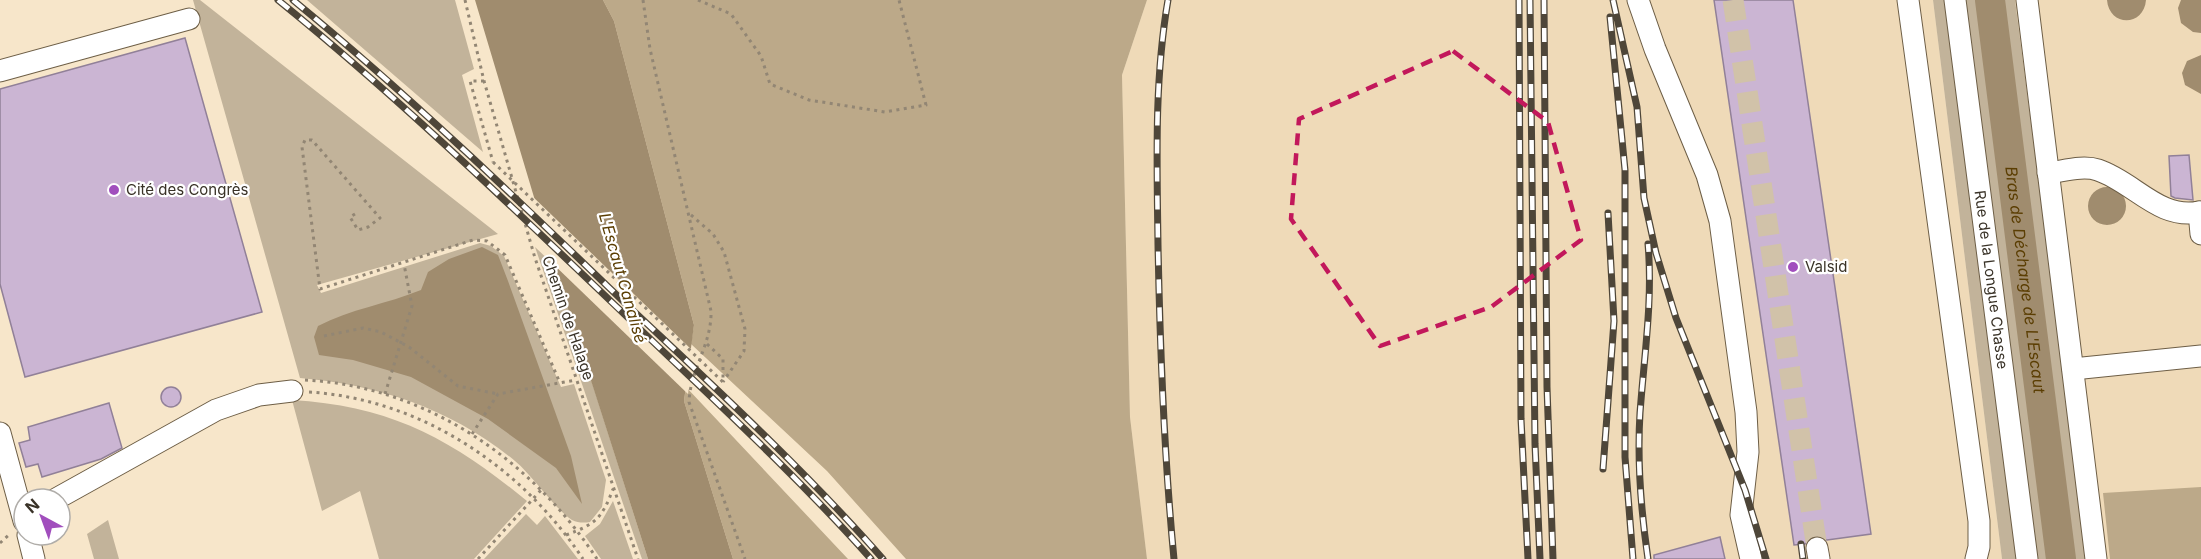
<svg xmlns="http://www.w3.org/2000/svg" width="2201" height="559" font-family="Inter,sans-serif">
<rect width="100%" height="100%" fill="#f7e6ca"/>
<path fill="#efdab8" d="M1147 0H1933L2002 559H1147L1130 417 1122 75Z
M2015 0H2201V559H2088Z"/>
<path fill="#c2b39a" d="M193 0H200L498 234 317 285 321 293 480 243 491 246 504 256 561 387 574 384 606 480 602 507 590 522C584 523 578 523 572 520 556 510 532 475 515 461 452 409 379 385 300 378Z
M307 0H455L474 69 462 75 483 152Z
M1933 0H2015L2088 559H2002Z
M535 247 555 266 648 559H642Z
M292 400C392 406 451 439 527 501L474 559H379L360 491 322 511Z
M613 501 633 559H601L585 536 600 524Z
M526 514 537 525 545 516 578 559H484Z
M108 520 119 559H94L87 534Z"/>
<path fill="#bca989" d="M603 0H1147L1122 75 1130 417 1147 559H906L827 471 691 344 694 325 614 21Z
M686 387 848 559H733L684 401Z
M2201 487V559H2110L2103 493Z"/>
<path fill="#a08c6e" d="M475 0H603L614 21 694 325 684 401 733 559H648L557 274Z
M2107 0H2146C2144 27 2109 27 2107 0Z
M2181 0H2201V33L2193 32 2181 23 2178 8Z
M2201 55V94L2185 85 2182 73 2187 61Z
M2088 206a19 19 0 1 1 38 0a19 19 0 1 1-38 0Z
M482 247 498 255 508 281 571 456 582 504 556 468 488 419 411 377 353 360 319 355 314 337 318 326C350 309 387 304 421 290L428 272 449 259Z"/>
<path fill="#f7e6ca" d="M530 194 693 351 688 394 550 261Z"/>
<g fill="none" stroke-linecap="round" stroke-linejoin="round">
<path stroke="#a08c6e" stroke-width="30" id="s1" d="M1990 0 2061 559"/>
</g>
<path fill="#cbb5d3" stroke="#918098" stroke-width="1.5" d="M1714 0H1793L1871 534 1827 540 1815 535 1805 544 1794 545Z
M185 38 262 312 25 377 0 284V89Z
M2189 155 2193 200 2175 198 2171 196 2169 156Z
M161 397a10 10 0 1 1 20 0a10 10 0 1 1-20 0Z
M109 403 122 448 101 459 42 477 38 464 26 467 19 443 30 440 28 427Z
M1720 537 1725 559H1654V555Z"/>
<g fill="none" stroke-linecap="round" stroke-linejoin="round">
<path stroke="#d1c2a9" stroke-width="21" stroke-dasharray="21 10" stroke-linecap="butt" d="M1733 0 1817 548"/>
<defs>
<g id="minor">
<path d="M1638 0 1655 49 1707 175 1720 221 1746 412 1748 452 1741 515 1751 559"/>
<path d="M1908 0 1979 521V547L1976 559"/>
<path id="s2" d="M1955 0 2027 559"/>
<path d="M2027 0 2096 559"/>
<path d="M0 71 189 19"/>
<path d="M2048 173C2064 171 2083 165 2098 170 2134 182 2159 220 2199 212"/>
<path d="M2201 212H2199L2201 234"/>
<path d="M2073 369 2201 356"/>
<path d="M0 433 24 521"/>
<path d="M56 499 216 410 259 395 292 391"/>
<path d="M28 535 34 559"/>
<path d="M1817 548 1819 559"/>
</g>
</defs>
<use href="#minor" stroke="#6d5e46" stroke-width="23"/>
<path stroke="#928674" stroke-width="3" stroke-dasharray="3 4.5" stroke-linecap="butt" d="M465 0 484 81 535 258 638 559
M643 0 650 49 711 311C712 344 690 370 689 402L745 559
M698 0 731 14 761 56 770 84 809 100 885 112 926 105 899 0
M484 81H470L493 162
M355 214 350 217 358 230 368 227 380 218 312 140H305L302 147 320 289 473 240 487 241 505 255 560 383
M691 215 713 234 724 252 745 329 744 351 723 382
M324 336 363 328 381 332 409 347 458 386 498 394
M707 344 723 359V381
M305 380C426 386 532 460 597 559
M309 392C421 399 522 467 583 559
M385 394 412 306 404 264
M472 434 498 394 576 380
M566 535C596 524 602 518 613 489
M0 543 10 534
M478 559 542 489"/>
<use href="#minor" stroke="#fff" stroke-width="21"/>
<defs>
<path id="rail" d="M278 0C398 97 509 204 620 310 705 392 793 471 871 559
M293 0C409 95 517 199 625 303 713 386 803 468 883 559
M1168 0C1154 81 1157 164 1158 245 1160 350 1164 455 1174 559
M1519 0 1521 419 1528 559
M1530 0 1535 444 1540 559
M1544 0 1547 387 1553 559
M1613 0 1637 107 1644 198 1656 253 1676 318 1745 490 1766 559
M1610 17 1625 170V457L1633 559
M1603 469 1614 321 1608 213
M1801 544 1803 559
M1648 559C1641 511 1637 462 1640 413 1644 357 1653 300 1648 244"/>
</defs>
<use href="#rail" stroke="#4e4639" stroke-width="7"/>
<use href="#rail" stroke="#fff" stroke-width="4.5" stroke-dasharray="14" stroke-linecap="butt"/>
<path stroke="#928674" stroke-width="3" stroke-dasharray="3 4.5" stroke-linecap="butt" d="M493 162 723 382"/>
</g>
<path fill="none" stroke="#c2185b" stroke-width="4.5" stroke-dasharray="12 8" stroke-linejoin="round" d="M1453 51 1548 122 1581 240 1491 307 1380 346 1291 219 1299 119Z"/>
<g fill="#a14ebd" stroke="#fff" stroke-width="2">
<circle cx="114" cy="190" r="6"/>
<circle cx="1793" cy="267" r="6"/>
</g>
<g text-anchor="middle" stroke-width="4.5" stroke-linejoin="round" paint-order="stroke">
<g font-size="15" fill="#393227" stroke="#fff" text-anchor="start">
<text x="126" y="195">Cité des Congrès</text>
<text x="1805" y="272">Valsid</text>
</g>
<g font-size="15" fill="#393227" stroke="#fff">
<text dy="5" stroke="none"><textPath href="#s2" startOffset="282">Rue de la Longue Chasse</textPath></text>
<text transform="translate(568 318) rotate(71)" y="5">Chemin de Halage</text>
</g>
<g font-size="16" font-style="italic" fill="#5b3e03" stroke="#fff">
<text transform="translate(623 278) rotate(74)" y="6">L'Escaut Canalisé</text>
<text dy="6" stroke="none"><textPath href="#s1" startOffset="282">Bras de Décharge de L'Escaut</textPath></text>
</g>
</g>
<g transform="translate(42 517) rotate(319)"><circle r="28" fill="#ffffff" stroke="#b0ada9" stroke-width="1.5"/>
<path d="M0-4.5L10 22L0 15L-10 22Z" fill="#a14ebd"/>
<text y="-9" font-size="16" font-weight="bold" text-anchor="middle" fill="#393227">N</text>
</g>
</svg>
